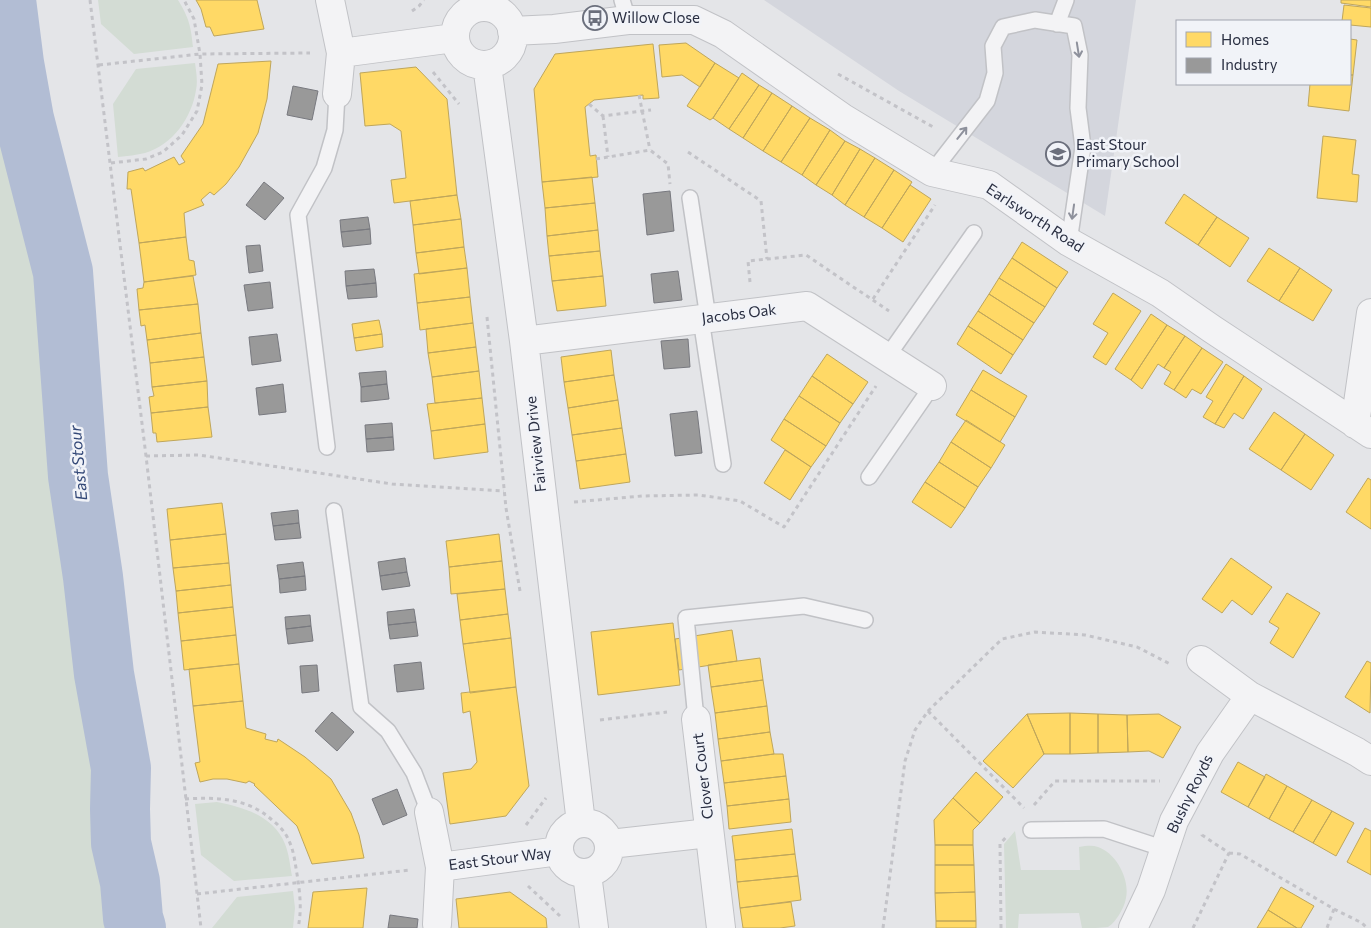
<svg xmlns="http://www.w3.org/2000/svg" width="1371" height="928" font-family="Commissioner,sans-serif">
<rect width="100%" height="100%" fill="#e4e5e8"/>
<path fill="#d4d6dd" d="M764 0H1136L1105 216 899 91Z"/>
<path fill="#d3dcd4" d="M98 0H178C189 18 191 26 193 47L134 54 101 24Z
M0 49 20 199 48 284 56 488 120 928H0Z
M195 63C196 71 198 81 196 90 192 117 173 145 145 153 137 155 127 156 118 157L113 104 136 69Z
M217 802C243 807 274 816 285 844 289 854 290 865 292 876L234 881 201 855 195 804Z
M1015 831 1021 870H1080L1079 847C1086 846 1092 845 1098 847 1116 853 1130 879 1126 898 1125 904 1122 910 1119 915 1116 919 1113 924 1108 927 1102 928 1089 928 1082 928L1079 913 1019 914 1018 928H1006L1004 844Z
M293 891 295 908 293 928H212L237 897Z"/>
<path fill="#ffd966" stroke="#bfa65b" d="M196 0H257L264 29 214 36 210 27H206L201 9Z
M1341 0H1371V7L1341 3Z
M1344 5 1371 8V27L1350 25V21H1342Z
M1350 39 1357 40 1353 75H1350Z
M686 43 715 63 700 87 682 75 662 77 659 45Z
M653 44 659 98 643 99V95L594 100 585 107 590 156 596 155 598 177 542 182 534 89 555 54Z
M271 61 267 99 258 133 239 167 226 184 214 195 210 192 201 200 204 205 184 213 186 237 139 243 131 189H127L128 172 143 168 145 171 174 157 179 165 185 162 181 156 203 124 218 64Z
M715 63 739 78 713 118 710 120 687 106Z
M416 67 447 99 457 195 394 203 391 180 406 178 401 131 390 124 365 126 360 73Z
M742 73 759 85 729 129 713 118Z
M1350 75H1353L1349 111 1308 106 1310 84H1350Z
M759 85 772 93 743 138 729 129Z
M772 93 792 106 763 151 743 138Z
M792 106 810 118 781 162 763 151Z
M810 118 830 130 802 175 781 162Z
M830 130 845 141 816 185 802 175Z
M1323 136 1356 140 1352 174 1359 175 1357 202 1317 198Z
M845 141 860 149 832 195 816 185Z
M860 149 875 158 845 205 832 195Z
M875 158 894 170 864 217 845 205Z
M894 170 912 182 882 228 864 217Z
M592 177 595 203 545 208 542 182Z
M910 185 931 199 903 242 882 228Z
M1184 194 1217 217 1198 245 1165 223Z
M457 195 461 219 413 225 410 201Z
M595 203 598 230 547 236 545 208Z
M1217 217 1249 238 1230 267 1198 245Z
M461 219 464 247 416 253 413 225Z
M598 230 600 251 549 256 547 236Z
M186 237 189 260 194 261 196 275 144 282 139 243Z
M1022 242 1068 272 1057 288 1012 258Z
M464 247 467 268 419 274 416 253Z
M1269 248 1300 268 1279 301 1247 281Z
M600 251 603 276 552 281 549 256Z
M1012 258 1057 288 1045 307 999 278Z
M467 268 470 297 417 303 414 274Z
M1300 268 1332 290 1313 321 1279 301Z
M193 276 198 304 139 310 137 289 143 288 144 282Z
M603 276 606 306 557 311 552 281Z
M999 278 1045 307 1034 323 989 294Z
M1113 293 1141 311 1106 365 1093 357 1108 333 1093 324Z
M989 294 1034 323 1023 340 978 311Z
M470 297 473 323 420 330 417 303Z
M198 304 201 333 147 340 145 325 141 326 139 310Z
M978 311 1023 340 1013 355 968 326Z
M1151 314 1167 325 1131 380 1115 369Z
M379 320 382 334 354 338 352 324Z
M473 323 476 347 428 353 426 329Z
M1167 325 1185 336 1164 368 1158 364 1142 389 1131 380Z
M968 326 1013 355 1001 374 957 344Z
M201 333 204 357 150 363 147 340Z
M382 334 383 347 356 351 354 338Z
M1185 336 1202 348 1174 390 1164 384 1171 372 1164 368Z
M476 347 479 371 432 377 428 353Z
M1202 348 1223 362 1201 394 1192 389 1186 398 1174 390Z
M611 350 614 375 564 382 561 357Z
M827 354 868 382 853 404 812 376Z
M204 357 207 381 152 387 150 363Z
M1226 364 1244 376 1215 424 1203 417 1213 401 1206 397Z
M983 370 1027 396 1015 417 971 390Z
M479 371 482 398 435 403 432 377Z
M614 375 618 400 568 408 564 382Z
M812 376 853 404 840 423 799 396Z
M1244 376 1262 389 1243 419 1234 413 1224 428 1215 424Z
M207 381 208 407 151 413 149 397 154 396 152 387Z
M971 390 1015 417 1000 442 956 415Z
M799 396 840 423 826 446 784 419Z
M482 398 485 424 431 431 427 404Z
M618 400 622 428 572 435 568 408Z
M208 407 212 437 157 442 156 433H153L151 413Z
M1274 412 1305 434 1281 470 1249 449Z
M784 419 826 446 811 467 771 440Z
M966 420 1005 445 991 468 951 442Z
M485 424 488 452 434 459 431 431Z
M622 428 626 454 576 461 572 435Z
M1305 434 1334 455 1311 490 1281 470Z
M951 442 991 468 978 487 939 462Z
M785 450 811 467 790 500 764 483Z
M626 454 630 482 580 489 576 461Z
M939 462 978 487 965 508 925 482Z
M1368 478 1371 480V529L1346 512Z
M925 482 965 508 951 528 912 502Z
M222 503 226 534 170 540 167 509Z
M226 534 229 563 173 568 170 540Z
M499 534 502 561 449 567 446 541Z
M1231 558 1272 587 1252 615 1232 600 1222 613 1202 599Z
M502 561 505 589 451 594 449 567Z
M229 563 231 585 176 591 173 568Z
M231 585 233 607 178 613 176 591Z
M505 589 508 614 460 620 457 594Z
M1287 593 1320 613 1293 658 1270 643 1279 628 1269 622Z
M233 607 236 635 181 641 178 613Z
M508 614 511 638 463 644 460 620Z
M673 623 680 685 598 695 591 632Z
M732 630 737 661 679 670 675 639Z
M236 635 239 664 184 670 181 641Z
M511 638 516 687 470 693 463 644Z
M760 658 763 680 711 687 708 665Z
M1367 661 1371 663 1370 713 1345 697Z
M239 664 243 701 193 706 189 669Z
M763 680 767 706 715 713 711 687Z
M516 687 529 786 506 816 450 824 443 773 471 769 477 762 470 711 463 713 461 693Z
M243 701 246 728 266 734 265 739 277 742 278 739 305 757 331 779 351 813 359 835 364 858 312 864 297 826 254 785 255 784 249 781 246 783 227 779H213L200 782 195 763 200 762 193 706Z
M767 706 770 732 718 739 715 713Z
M1070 713V754H1044L1027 714Z
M1070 713 1098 714V753L1070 754Z
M1027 714 1044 754 1013 788 983 761Z
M1098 714 1127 715 1128 752 1098 753Z
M1159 714 1181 727 1163 758 1149 751 1128 752 1127 715Z
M770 732 774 754 721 761 718 739Z
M774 754H783L786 776 724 783 721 761Z
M1238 762 1265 777 1248 807 1221 792Z
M976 772 1003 797 980 823 953 798Z
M1266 774 1287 786 1269 819 1248 807Z
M786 776 789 799 727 806 724 783Z
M1287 786 1312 800 1293 832 1269 819Z
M953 798 980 823 973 830V845H935L934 820Z
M789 799 791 822 729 829 727 806Z
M1312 800 1332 811 1313 843 1293 832Z
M1332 811 1354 823 1336 856 1313 843Z
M1365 828 1371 831V875L1347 862Z
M792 829 795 854 735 860 732 836Z
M935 845H973L974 865H935Z
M795 854 798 876 737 882 735 860Z
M935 865H974L975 892 935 893Z
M798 876 801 900 740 908 737 882Z
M1281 887 1314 906 1301 928H1297L1268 910Z
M367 888 363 928H308L313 892Z
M510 892 546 918 547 928H459L456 899Z
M975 892 976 921H936L935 893Z
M791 902 795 926 780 928H743L740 908Z
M1268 910 1297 928H1257Z
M936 921H976V928H936Z"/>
<path fill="#999" stroke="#78797f" d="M293 86 318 91 312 120 287 115Z
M264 182 284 198 265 220 246 205Z
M670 191 674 231 647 235 643 194Z
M368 217 370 229 341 232 340 220Z
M370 229 371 244 343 247 341 232Z
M260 245 263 271 249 273 246 246Z
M374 269 376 283 346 286 345 271Z
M678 271 682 300 654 303 651 274Z
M270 282 273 308 248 311 244 285Z
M376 283 377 297 348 299 346 286Z
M277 334 281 361 252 365 249 337Z
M688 339 690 367 664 369 661 341Z
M386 371 387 384 361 387 359 373Z
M283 384 286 412 259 415 256 388Z
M387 384 389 399 361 402V387Z
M697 411 702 453 675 456 670 414Z
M392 423 393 437 366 439 365 425Z
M393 437 394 450 367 452 366 439Z
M298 510 299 523 273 526 271 513Z
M299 523 301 538 275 540 273 526Z
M405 558 407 572 380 576 378 562Z
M303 562 305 576 279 579 277 565Z
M407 572 410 586 382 590 380 576Z
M305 576 306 590 280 593 279 579Z
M414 609 416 622 388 625 387 612Z
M310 615 311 626 286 629 285 617Z
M416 622 418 636 390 639 388 625Z
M311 626 313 641 288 644 286 629Z
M421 662 424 689 397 692 394 665Z
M317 665 319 691 302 693 300 666Z
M332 712 354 732 337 751 315 731Z
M397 789 407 815 383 825 372 799Z
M390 915 418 919 417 928H388Z"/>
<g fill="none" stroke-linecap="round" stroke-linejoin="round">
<path stroke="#b2bdd4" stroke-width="60" d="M6 0 14 63 24 119 63 272 78 476 93 577 104 674 121 768 120 809 121 843 130 882 133 918 136 928"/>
<defs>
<path id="service" d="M622 0 628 20
M1057 24 1066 0
M932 172 987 101 995 73 993 46 1003 27 1035 20 1074 26 1080 55 1078 108 1083 147 1069 242
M690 198 708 318
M701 319 723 464
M887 357 974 233
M327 447 298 215 324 168 335 130 337 94
M869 477 932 386
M334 511 361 707 388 731 414 773 429 812
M696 719 686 618 804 606 865 620
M1031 830 1104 829 1165 849"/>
<path id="minor" d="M330 0 341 53 337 94
M455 36a29 29 0 1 1 58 0a29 29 0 1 1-58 0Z
M512 31 554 29 628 20H694L723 34 843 118 932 172 989 185 1069 242 1160 293 1212 329 1371 434
M341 53 454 38
M487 65 524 341 581 823
M524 341 807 306 932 386
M1355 424 1371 313
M1201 660 1250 696 1357 752 1371 761
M696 719 721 928
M429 812 440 867 437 924
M559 848a25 25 0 1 1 50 0a25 25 0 1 1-50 0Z
M610 844 709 833
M440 867 559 851
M587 874 594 928
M1133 928 1151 890 1174 821 1210 753 1250 696"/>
</defs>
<use href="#service" stroke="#c1c2c6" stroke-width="18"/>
<use href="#minor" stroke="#c1c2c6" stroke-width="30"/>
<path stroke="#c3c3c8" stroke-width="3" stroke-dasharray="4 4" stroke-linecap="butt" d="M90 0 146 456 201 928
M412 11 419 6 424 0
M99 65 200 54 310 53
M433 72 459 104
M838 74 935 128
M639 95 650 150
M589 104 603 116 651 110
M603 116 608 157
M688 152 761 201 767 259
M596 159 650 150 668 164 670 184
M111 163 146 159 163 152 182 135 197 111 202 85 200 54 194 19 184 0
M750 282 748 261 806 255 889 311
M873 299 935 205
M487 317 506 508 520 591
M146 456 199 455 392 484 504 491
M574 502 642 496 699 495 740 501 784 527 876 386
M928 711 1024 808
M600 720 667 712
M185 799C217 797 248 798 272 820 279 825 286 833 289 841 294 851 295 863 297 874 300 893 302 910 298 928
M1034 805 1055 781H1160
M526 825 546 798
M1229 853 1240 854 1334 909 1327 928
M528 886 560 916
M197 894 410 870
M1334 909 1362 923 1367 928
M883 928 905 761 915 730 928 711 1002 639 1035 632 1085 635 1137 647 1170 664
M1001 928 1000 844 1007 836
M1193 928 1229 853 1202 835V833"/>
<use href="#service" stroke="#f3f3f5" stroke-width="15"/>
<use href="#minor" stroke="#f3f3f5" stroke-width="28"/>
</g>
<defs><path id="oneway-shaft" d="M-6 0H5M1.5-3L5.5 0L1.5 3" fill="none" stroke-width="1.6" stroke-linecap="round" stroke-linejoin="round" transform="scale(1.25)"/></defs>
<g stroke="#8e919c">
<use href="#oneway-shaft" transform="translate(1078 50) rotate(81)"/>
<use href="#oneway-shaft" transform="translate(962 133) rotate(-51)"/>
<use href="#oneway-shaft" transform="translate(1073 212) rotate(98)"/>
</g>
<defs>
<symbol id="bus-ring" viewBox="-11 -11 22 22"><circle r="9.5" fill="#f1f3f8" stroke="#6b6f7c" stroke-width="1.5"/><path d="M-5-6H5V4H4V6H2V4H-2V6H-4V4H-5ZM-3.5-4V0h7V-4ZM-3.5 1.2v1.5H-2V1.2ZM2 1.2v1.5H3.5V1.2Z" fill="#6b6f7c"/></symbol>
<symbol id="school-ring" viewBox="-11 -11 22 22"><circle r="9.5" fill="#f1f3f8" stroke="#6b6f7c" stroke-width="1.5"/><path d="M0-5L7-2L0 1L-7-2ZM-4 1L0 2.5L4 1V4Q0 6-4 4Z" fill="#6b6f7c"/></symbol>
</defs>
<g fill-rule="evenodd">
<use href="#bus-ring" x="581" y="4" width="28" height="28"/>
<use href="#school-ring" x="1044" y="140" width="28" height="28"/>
</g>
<g text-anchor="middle" stroke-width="5" stroke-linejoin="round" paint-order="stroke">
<g font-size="15" fill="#2a2f42" stroke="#f1f3f8" text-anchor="start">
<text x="612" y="23">Willow Close</text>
<text x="1076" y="150">East Stour<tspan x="1076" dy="17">Primary School</tspan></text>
</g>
<g font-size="15" fill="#2a2f42" stroke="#f1f3f8">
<text transform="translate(1035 218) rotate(33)" y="5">Earlsworth Road</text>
<text transform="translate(739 314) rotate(-7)" y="5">Jacobs Oak</text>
<text transform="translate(536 444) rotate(-96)" y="5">Fairview Drive</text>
<text transform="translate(703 776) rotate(-97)" y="5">Clover Court</text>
<text transform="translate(1190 794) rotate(-64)" y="5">Bushy Royds</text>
<text transform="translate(500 859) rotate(-7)" y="5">East Stour Way</text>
</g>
<g font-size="16" font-style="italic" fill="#334877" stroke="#f1f3f8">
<text transform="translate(78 463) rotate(-95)" y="6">East Stour</text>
</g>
</g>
<rect x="1176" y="20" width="175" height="65" fill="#f1f3f8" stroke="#a1a5af"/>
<rect x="1186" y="32" width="25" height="15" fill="#ffd966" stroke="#a1a5af"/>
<text x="1221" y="45" font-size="15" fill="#2a2f42">Homes</text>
<rect x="1186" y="58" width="25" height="15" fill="#999999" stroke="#a1a5af"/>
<text x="1221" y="70" font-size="15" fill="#2a2f42">Industry</text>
</svg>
